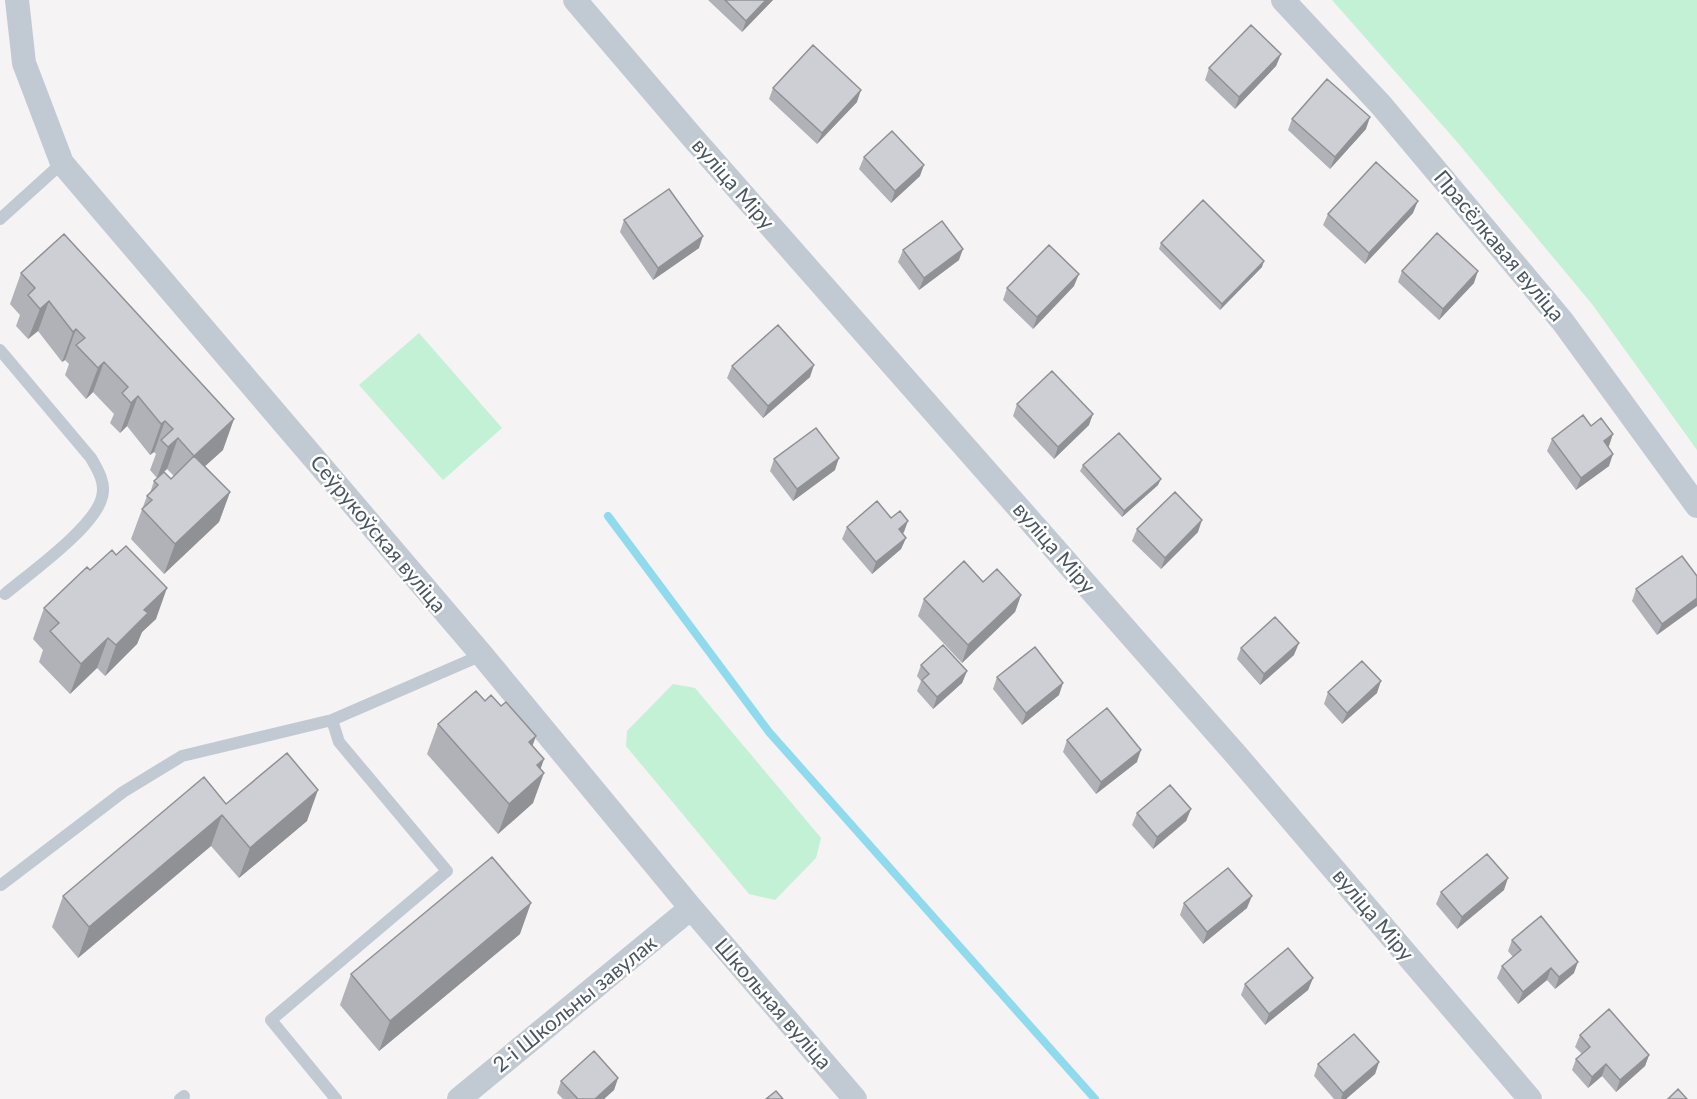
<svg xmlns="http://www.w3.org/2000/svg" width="1697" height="1099" font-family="Lato,sans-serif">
<rect width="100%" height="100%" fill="#f5f3f3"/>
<path fill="#c3f1d5" d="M1332 0H1697V450L1592 304 1458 143Z
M419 333 502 428 443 480 359 385Z
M673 684 695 688 821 838 816 858 775 900 749 894 626 746 627 731Z"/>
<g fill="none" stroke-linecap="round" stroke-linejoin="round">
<path stroke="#90daee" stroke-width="8" d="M608 516 769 732 1095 1099"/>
<path stroke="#c1cad2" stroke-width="12" d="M0 219 62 163
M0 350 91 458C98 470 106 483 102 497 95 527 30 573 5 594
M332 720 339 742 447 871 271 1020 336 1099
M1 885 123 792 182 756 332 720 482 655
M180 1099 184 1096"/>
<path stroke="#c1cad2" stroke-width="24" d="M17 0 24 63 62 163 482 655 691 908 855 1099
M575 0 693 138 1238 757 1530 1099
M1283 0 1381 105 1563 322 1697 506
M459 1099 691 908"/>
</g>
<path fill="#b0b2b7" d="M708 0H773L742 32Z
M1281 54 1276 66 1235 109 1205 80 1209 68Z
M773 88 857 102 817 144 769 99Z
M1292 119 1366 129 1330 169 1288 130Z
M864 157 920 176 891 203 859 169Z
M1413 213 1365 264 1323 225 1328 214Z
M624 220 699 248 653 280 620 232Z
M1161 243 1262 267 1220 310 1159 249Z
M903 250 959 260 919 290 898 262Z
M1402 271 1474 283 1439 320 1398 282Z
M21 273 223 450 205 466 230 492 219 522 164 574 131 539 147 496 150 493 154 481 171 479 174 476 167 469 157 478 150 470 156 454 154 452 150 455 127 426 120 433 110 423 114 414 93 392 86 399 65 375 69 364 65 360 62 362 38 331 28 339 16 326 20 315 10 304Z
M1074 286 1033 329 1003 300 1007 288Z
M732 366 810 377 763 418 727 378Z
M1017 404 1089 425 1054 459 1013 416Z
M1591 426 1609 446 1608 447 1609 466 1576 490 1547 451 1552 439Z
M774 459 835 470 793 501 770 471Z
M1083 465 1158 485 1122 517 1080 471Z
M847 527 904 532 902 534 906 538 901 549 872 574 842 539Z
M1137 529 1198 532 1161 569 1132 541Z
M1697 576 1657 635 1632 601 1636 589Z
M983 582 1021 595 1015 612 962 663 918 616 924 599Z
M44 608 156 619 142 632 137 644 105 676 97 668 70 694 39 662 43 650 33 639Z
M1241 648 1294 655 1260 685 1237 659Z
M921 665 967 671 962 683 933 709 917 691 921 681 917 676Z
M997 677 1059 695 1022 725 993 689Z
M1328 692 1377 693 1342 724 1324 704Z
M485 701 536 736 532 746 544 759 540 769 533 803 498 834 427 754 438 724Z
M1067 740 1137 762 1096 794 1063 752Z
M226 804 307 821 239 878 211 846 78 958 52 927 63 896Z
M1191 809 1186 821 1153 849 1132 825 1137 813Z
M1504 890 1457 929 1436 904 1441 892Z
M1184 903 1247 908 1203 944 1180 915Z
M520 934 379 1051 340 1005 351 974Z
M1512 940 1574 973 1555 989 1547 980 1518 1004 1497 978 1502 966 1513 957 1508 951Z
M1313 978 1308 990 1265 1025 1241 995 1245 984Z
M1580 1035 1649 1055 1645 1066 1616 1092 1602 1076 1588 1088 1572 1070 1576 1059 1582 1054 1575 1047Z
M1379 1062 1375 1074 1346 1099H1334L1314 1076 1318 1064Z
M618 1078 614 1090 604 1099H563L557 1093 561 1081Z"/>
<path fill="#909195" d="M766 0H773L742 32 746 21Z
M1281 54 1276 66 1235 109 1239 97Z
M861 90 857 102 817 144 822 133Z
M1370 117 1366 129 1330 169 1335 157Z
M924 165 920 176 891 203 895 191Z
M1418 201 1413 213 1365 264 1369 253Z
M703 236 699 248 653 280 658 268Z
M963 249 959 260 919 290 924 278Z
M1264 261 1262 267 1220 310 1222 304Z
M1478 271 1474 283 1439 320 1443 309Z
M1079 274 1074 286 1033 329 1037 317Z
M49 301 38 331 28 339 40 309Z
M76 329 65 360 62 362 73 332Z
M104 362 93 392 86 399 98 368Z
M814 365 810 377 763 418 768 406Z
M138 396 127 426 120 433 131 403Z
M1093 414 1089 425 1054 459 1058 447Z
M234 419 223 450 183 486 194 456Z
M165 421 154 452 150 455 161 424Z
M1613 434 1609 446 1599 453 1604 441Z
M178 438 167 469 157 478 168 447Z
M1613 454 1609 466 1576 490 1581 478Z
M839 458 835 470 793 501 797 489Z
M1161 479 1158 485 1122 517 1124 511Z
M230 492 219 522 164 574 175 544Z
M1202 520 1198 532 1161 569 1165 558Z
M908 521 904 532 894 541 899 529Z
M906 538 901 549 872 574 876 562Z
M167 588 156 619 142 632 137 644 105 676 116 645 144 610Z
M1021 595 1015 612 962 663 968 645Z
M1697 598V606L1657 635 1662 624Z
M108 638 97 668 70 694 81 664Z
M1299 643 1294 655 1260 685 1264 674Z
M967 671 962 683 933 709 937 697Z
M1381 681 1377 693 1342 724 1347 713Z
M1063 683 1059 695 1022 725 1026 713Z
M536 736 525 766 529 742Z
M1141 750 1137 762 1096 794 1101 782Z
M544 759 537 779 544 773 533 803 498 834 509 804 537 765Z
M318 790 307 821 239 878 250 848Z
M1191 809 1186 821 1153 849 1157 837Z
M222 815 211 846 78 958 89 927Z
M1508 878 1504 890 1457 929 1462 917Z
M1252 896 1247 908 1203 944 1207 932Z
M531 903 520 934 379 1051 390 1021Z
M1578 962 1574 973 1555 989 1559 977Z
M1551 968 1547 980 1518 1004 1523 992Z
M1313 978 1308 990 1265 1025 1269 1014Z
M1649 1055 1645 1066 1616 1092 1620 1080Z
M1379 1062 1375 1074 1346 1099H1341L1343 1093Z
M1606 1064 1602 1076 1588 1088 1592 1077Z
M618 1078 614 1090 604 1099H595Z"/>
<path fill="#cdcfd5" stroke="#909195" stroke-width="1.5" d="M725 0H766L746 21Z
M1251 25 1281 54 1239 97 1209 68Z
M813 45 861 90 822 133 773 88Z
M1327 79 1370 117 1335 157 1292 119Z
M892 131 924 165 895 191 864 157Z
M1376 162 1418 201 1369 253 1328 214Z
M669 189 703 236 658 268 624 220Z
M1203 200 1264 261 1222 304 1161 243Z
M942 221 963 249 924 278 903 250Z
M1437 233 1478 271 1443 309 1402 271Z
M64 234 234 419 194 456 178 438 168 447 161 440 173 429 165 421 161 424 138 396 131 403 122 393 128 387 104 362 98 368 76 345 85 338 76 329 73 332 49 301 40 309 28 295 35 288 21 273Z
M1049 245 1079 274 1037 317 1007 288Z
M778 325 814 365 768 406 732 366Z
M1052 371 1093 414 1058 447 1017 404Z
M1583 415 1591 426 1601 418 1613 434 1604 441 1613 454 1581 478 1552 439Z
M816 428 839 458 797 489 774 459Z
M1119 433 1161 479 1124 511 1083 465Z
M194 456 230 492 175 544 142 509 152 500 147 496 158 485 154 481 164 472 171 479Z
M1175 492 1202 520 1165 558 1137 529Z
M877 501 891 518 900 511 908 521 899 529 906 538 876 562 847 527Z
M126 546 167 588 144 610 148 613 116 645 108 638 81 664 50 631 59 623 44 608 87 567 90 570 112 550 116 555Z
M1682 556 1697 576V598L1662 624 1636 589Z
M964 561 983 582 997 569 1021 595 968 645 924 599Z
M1275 617 1299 643 1264 674 1241 648Z
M943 645 967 671 937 697 922 680 929 674 921 665Z
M1035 647 1063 683 1026 713 997 677Z
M1362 661 1381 681 1347 713 1328 692Z
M476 691 485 701 491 695 501 706 506 702 536 736 529 742 544 759 537 765 544 773 509 804 438 724Z
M1107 708 1141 750 1101 782 1067 740Z
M287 753 318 790 250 848 222 815 89 927 63 896 204 777 226 804Z
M1170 785 1191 809 1157 837 1137 813Z
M1487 854 1508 878 1462 917 1441 892Z
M492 857 531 903 390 1021 351 974Z
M1228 868 1252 896 1207 932 1184 903Z
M1541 916 1578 962 1559 977 1551 968 1523 992 1502 966 1521 950 1512 940Z
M1288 948 1313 978 1269 1014 1245 984Z
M1609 1009 1649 1055 1620 1080 1606 1064 1592 1077 1576 1059 1590 1047 1580 1035Z
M1354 1034 1379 1062 1343 1093 1318 1064Z
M594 1051 618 1078 595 1099H578L561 1081Z
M1678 1089 1687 1099H1668Z
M776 1091 783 1099H766Z"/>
<g text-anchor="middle" stroke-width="5" stroke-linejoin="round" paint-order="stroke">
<g font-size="21" fill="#4a5661" stroke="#fff">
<text transform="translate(733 184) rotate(49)" y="7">вуліца Міру</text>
<text transform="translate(1499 246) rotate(50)" y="7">Прасёлкавая вуліца</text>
<text transform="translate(378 534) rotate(50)" y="7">Сеўрукоўская вуліца</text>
<text transform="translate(1054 548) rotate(49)" y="7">вуліца Міру</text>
<text transform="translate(1373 915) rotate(50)" y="7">вуліца Міру</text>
<text transform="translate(575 1004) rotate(-39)" y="7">2-і Школьны завулак</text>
<text transform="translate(773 1004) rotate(49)" y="7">Школьная вуліца</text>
</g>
</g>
</svg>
